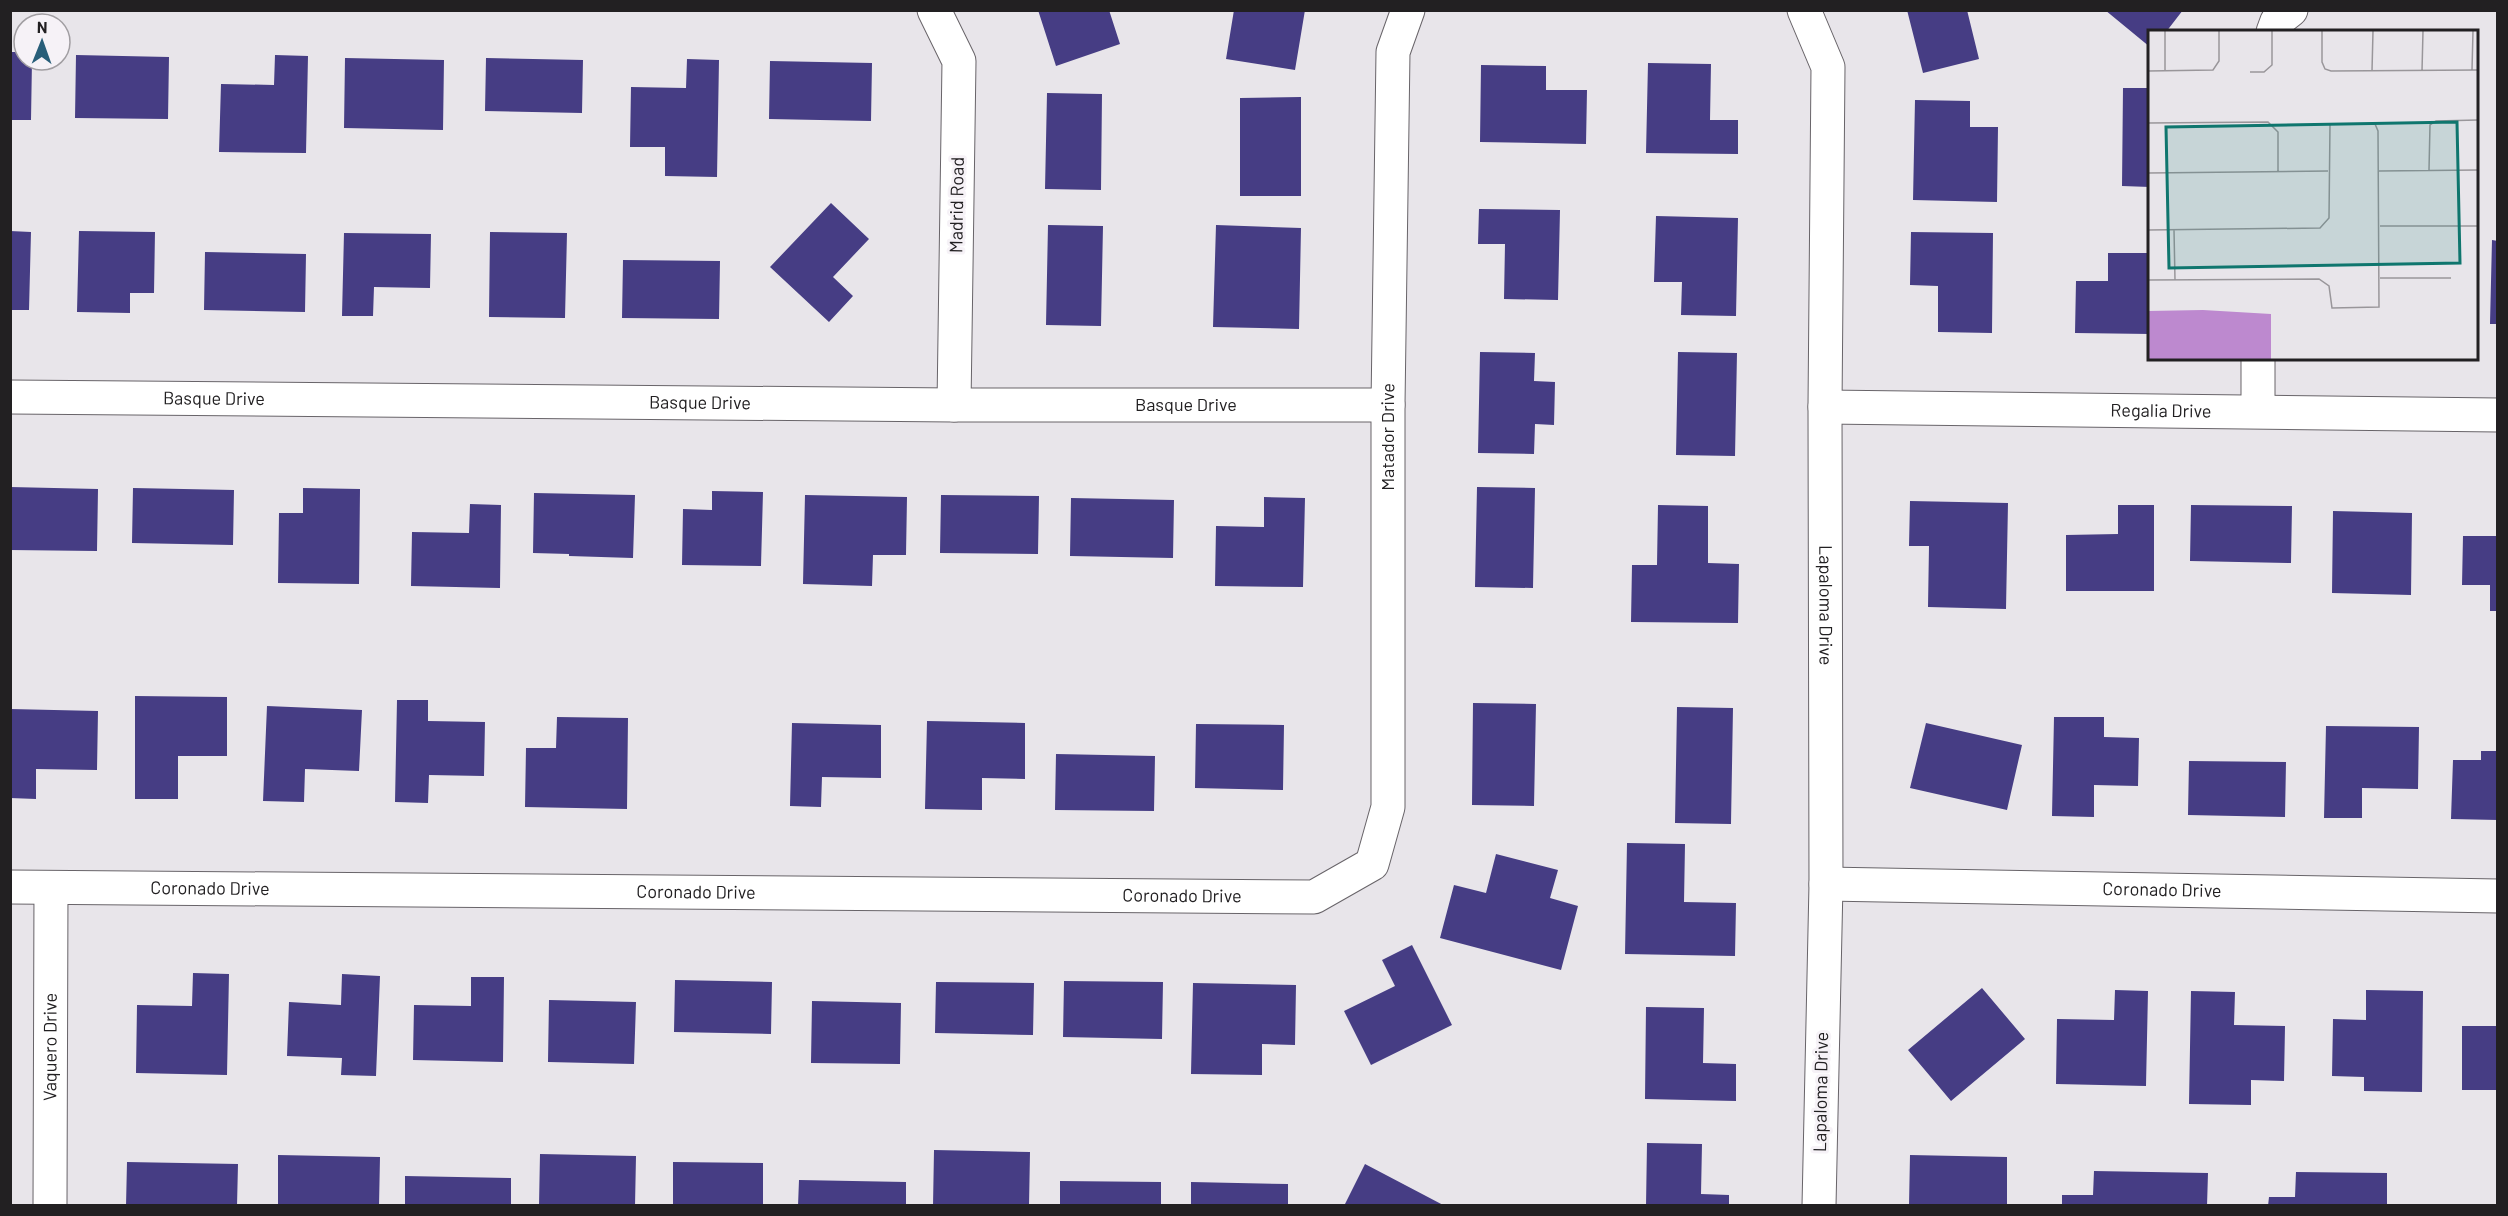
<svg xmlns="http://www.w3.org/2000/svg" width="2508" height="1216" font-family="Barlow,sans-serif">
<rect width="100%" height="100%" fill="#e8e5ea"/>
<path fill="#463d84" d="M1038 10H1109L1120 44 1056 66Z
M1234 10H1305L1295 70 1226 59Z
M1907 10H1967L1979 59 1923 73Z
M2105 10H2183L2166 32H2150V47Z
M10 52H24V60H32L31 120H10Z
M76 55 169 57 168 119 75 118Z
M275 55 308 56 306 153 219 152 221 84 274 85Z
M345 58 444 60 443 130 344 128Z
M486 58 583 60 582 113 485 111Z
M687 59 719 60 717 177 665 176V147H630L631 87 686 88Z
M770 61 872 63 871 121 769 119Z
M1648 63 1711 64 1710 120H1738V154L1646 153Z
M1481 65 1546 66V90H1587L1586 144 1480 142Z
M2123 88H2150V187L2122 186Z
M1047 93 1102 94 1101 190 1045 189Z
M1301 97V196H1240V98Z
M1915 100 1970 101V127H1998L1997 202 1913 200Z
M831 203 869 239 833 277 853 296 829 322 770 267Z
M1479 209 1560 210 1558 300 1504 299 1505 244H1478Z
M1656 216 1738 218 1736 316 1681 315 1682 282H1654Z
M1048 225 1103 226 1101 326 1046 325Z
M1216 225 1301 228 1299 329 1213 327Z
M10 231 31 232 29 310H10Z
M79 231 155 232 154 293H130V313L77 312Z
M490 232 567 233 565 318 489 317Z
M1911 232 1993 233 1992 333 1938 332V286L1910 285Z
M344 233 431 234 430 288 374 287 373 316H342Z
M2492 240 2498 241V324H2490Z
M205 252 306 254 305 312 204 310Z
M2108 253H2150V334L2075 333 2076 281H2108Z
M623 260 720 261 719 319 622 318Z
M1480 352 1535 353 1534 381 1555 382 1554 425 1535 424 1534 454 1478 453Z
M1678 352 1737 353 1735 456 1676 455Z
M10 487 98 489 97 551 10 550Z
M1477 487 1535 488 1533 588 1475 587Z
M133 488 234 490 233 545 132 543Z
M303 488 360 489 359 584 278 583 279 513H303Z
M712 491 763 492 761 566 682 565 683 509 712 510Z
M534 493 635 495 633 558 569 556V554L533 553Z
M805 495 907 497 906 555H873L872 586 803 584Z
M941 495 1039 496 1038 554 940 553Z
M1264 497 1305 498 1303 587 1215 586 1216 526 1264 527Z
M1071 498 1174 500 1173 558 1070 556Z
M1910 501 2008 503 2006 609 1928 607 1929 546H1909Z
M470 504 501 505 500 588 411 586 412 532 469 533Z
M1658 505 1708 506V563L1739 564 1738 623 1631 622 1632 565H1657Z
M2118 505H2154V591H2066V535L2118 534Z
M2191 505 2292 506 2291 563 2190 561Z
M2333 511 2412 513 2411 595 2332 593Z
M2463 536H2498V611H2490V585H2462Z
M135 696 227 697V756H178V799H135Z
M397 700H428V721L485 722 484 776 429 775 428 803 395 802Z
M1473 703 1536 704 1534 806 1472 805Z
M267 706 362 710 359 771 305 769 304 802 263 801Z
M1677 707 1733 708 1731 824 1675 823Z
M10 709 98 711 97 770 36 769V799L10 798Z
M557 717 628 718 627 809 525 807 526 748H556Z
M2054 717H2104V737L2139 738 2138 786 2094 785V817L2052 816Z
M927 721 1025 723V779L982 778V810L925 809Z
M792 723 881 725V778L822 777 821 807 790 806Z
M1926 723 2022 745 2007 810 1910 788Z
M1196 724 1284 725 1283 790 1195 788Z
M2326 726 2419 727 2418 789 2362 788V818H2324Z
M2481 751H2498V820L2451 819 2453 760H2481Z
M1056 754 1155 756 1154 811 1055 810Z
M2189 761 2286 762 2285 817 2188 815Z
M1627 843 1685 844 1684 902 1736 903 1735 956 1625 954Z
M1496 854 1558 870 1550 898 1578 906 1561 970 1440 938 1454 885 1486 893Z
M1412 945 1452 1025 1371 1065 1344 1011 1395 986 1382 960Z
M193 973 229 974 227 1075 136 1073 137 1005 192 1006Z
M342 974 380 976 376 1076 341 1075 342 1058 287 1056 289 1002 341 1005Z
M471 977H504L503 1062 413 1060 414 1005 471 1006Z
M675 980 772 982 771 1034 674 1032Z
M1064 981 1163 982 1162 1039 1063 1037Z
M936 982 1034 983 1033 1035 935 1033Z
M1193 983 1296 985 1295 1045 1262 1044V1075L1191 1074Z
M1982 988 2025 1039 1951 1101 1908 1050Z
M2115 990 2148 991 2146 1086 2056 1084 2057 1019 2114 1020Z
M2366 990 2423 991 2422 1092 2364 1091V1077L2332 1076 2333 1019 2366 1020Z
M2191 991 2235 992 2234 1025 2285 1026 2284 1081 2251 1080V1105L2189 1104Z
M549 1000 636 1002 634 1064 548 1062Z
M812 1001 901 1003 900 1064 811 1063Z
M1646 1007 1704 1008 1703 1063 1736 1064V1101L1645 1099Z
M2462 1026H2498V1090H2462Z
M1647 1143 1702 1144 1701 1194 1729 1195V1206H1646Z
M934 1150 1030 1152 1029 1206H933Z
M540 1154 636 1156 635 1206H539Z
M278 1155 380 1157 379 1206H278Z
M1910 1155 2007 1157V1206H1909Z
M127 1162 238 1164 237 1206H126Z
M673 1162 763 1163V1206H673Z
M1365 1164 1445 1206H1344Z
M2094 1171 2208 1173 2207 1206H2062V1195H2093Z
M2296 1172 2387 1173V1206H2268L2269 1197H2295Z
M405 1176 511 1178V1206H405Z
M799 1180 906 1182V1206H798Z
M1060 1181 1161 1182V1206H1060Z
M1191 1182 1288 1184V1206H1191Z"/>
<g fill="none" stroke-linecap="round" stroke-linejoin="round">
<defs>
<g id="minor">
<path d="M934 10 959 61 954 405"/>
<path id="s1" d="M1804 10 1828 67 1825 407 1826 884 1819 1206"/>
<path d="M2273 32 2277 21 2291 10"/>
<path id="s2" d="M10 397 954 405H1388"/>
<path id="s3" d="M1825 407 2498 415"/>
<path d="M2258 411V358"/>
<path id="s4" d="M1826 884 2498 896"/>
<path id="s5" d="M10 887 1314 897 1372 864 1388 807V405L1393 52 1408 10"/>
<path id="s6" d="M50 1206 51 888"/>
</g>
</defs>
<use href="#minor" stroke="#686469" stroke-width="35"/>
<use href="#minor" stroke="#fff" stroke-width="33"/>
</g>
<g text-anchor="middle" stroke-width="6" stroke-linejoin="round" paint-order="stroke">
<g font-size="18" fill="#222022" stroke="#f6f2f7">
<text transform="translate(957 205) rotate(-89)" y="6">Madrid Road</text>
<text dy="6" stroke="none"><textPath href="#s2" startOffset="204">Basque Drive</textPath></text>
<text dy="6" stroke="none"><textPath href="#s2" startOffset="690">Basque Drive</textPath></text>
<text dy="6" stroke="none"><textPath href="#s2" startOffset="1176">Basque Drive</textPath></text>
<text dy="6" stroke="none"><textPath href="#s3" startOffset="336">Regalia Drive</textPath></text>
<text dy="6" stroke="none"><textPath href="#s5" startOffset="1800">Matador Drive</textPath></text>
<text dy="6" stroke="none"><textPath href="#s1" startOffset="600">Lapaloma Drive</textPath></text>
<text dy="6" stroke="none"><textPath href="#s5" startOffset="200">Coronado Drive</textPath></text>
<text dy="6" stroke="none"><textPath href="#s4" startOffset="336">Coronado Drive</textPath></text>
<text dy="6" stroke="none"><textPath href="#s5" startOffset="686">Coronado Drive</textPath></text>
<text dy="6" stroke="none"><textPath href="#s5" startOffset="1172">Coronado Drive</textPath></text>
<text dy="6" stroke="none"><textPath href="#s6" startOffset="159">Vaquero Drive</textPath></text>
<text transform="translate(1821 1092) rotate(-89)" y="6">Lapaloma Drive</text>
</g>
</g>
<g transform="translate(2148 30)">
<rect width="330" height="330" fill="#e8e5ea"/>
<path d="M55 280 123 284V329H0V281Z" fill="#bd89cf"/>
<path fill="none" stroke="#99969a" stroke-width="1.5" d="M174 1V32L177 39 183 41 330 40M324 40 325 1M0 41 65 40 71 31V1M17 41V1M224 41 225 1M274 41 275 1M102 42H116L124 35V1M0 93 120 92 130 102V142M281 140 282 95 288 91 330 90M231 141 330 140M0 143 180 141M232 196H330M0 200 172 198 181 188 182 94H227L230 101 231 277 184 278 181 256 171 249 0 250M26 200 27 250M232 248H303"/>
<path fill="#0f766e" fill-opacity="0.15" stroke="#0f766e" stroke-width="3" d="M309 92 312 233 21 238 18 97Z"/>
<rect width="330" height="330" fill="none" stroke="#222022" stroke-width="3"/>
</g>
<rect width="2508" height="1216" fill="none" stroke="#222022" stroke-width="24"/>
<g transform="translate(42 42) rotate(1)"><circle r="28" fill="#f6f2f7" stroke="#a19ea2" stroke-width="1.5"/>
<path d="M0-4.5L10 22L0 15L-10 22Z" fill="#285e79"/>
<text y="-9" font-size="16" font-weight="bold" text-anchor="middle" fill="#222022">N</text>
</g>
</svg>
